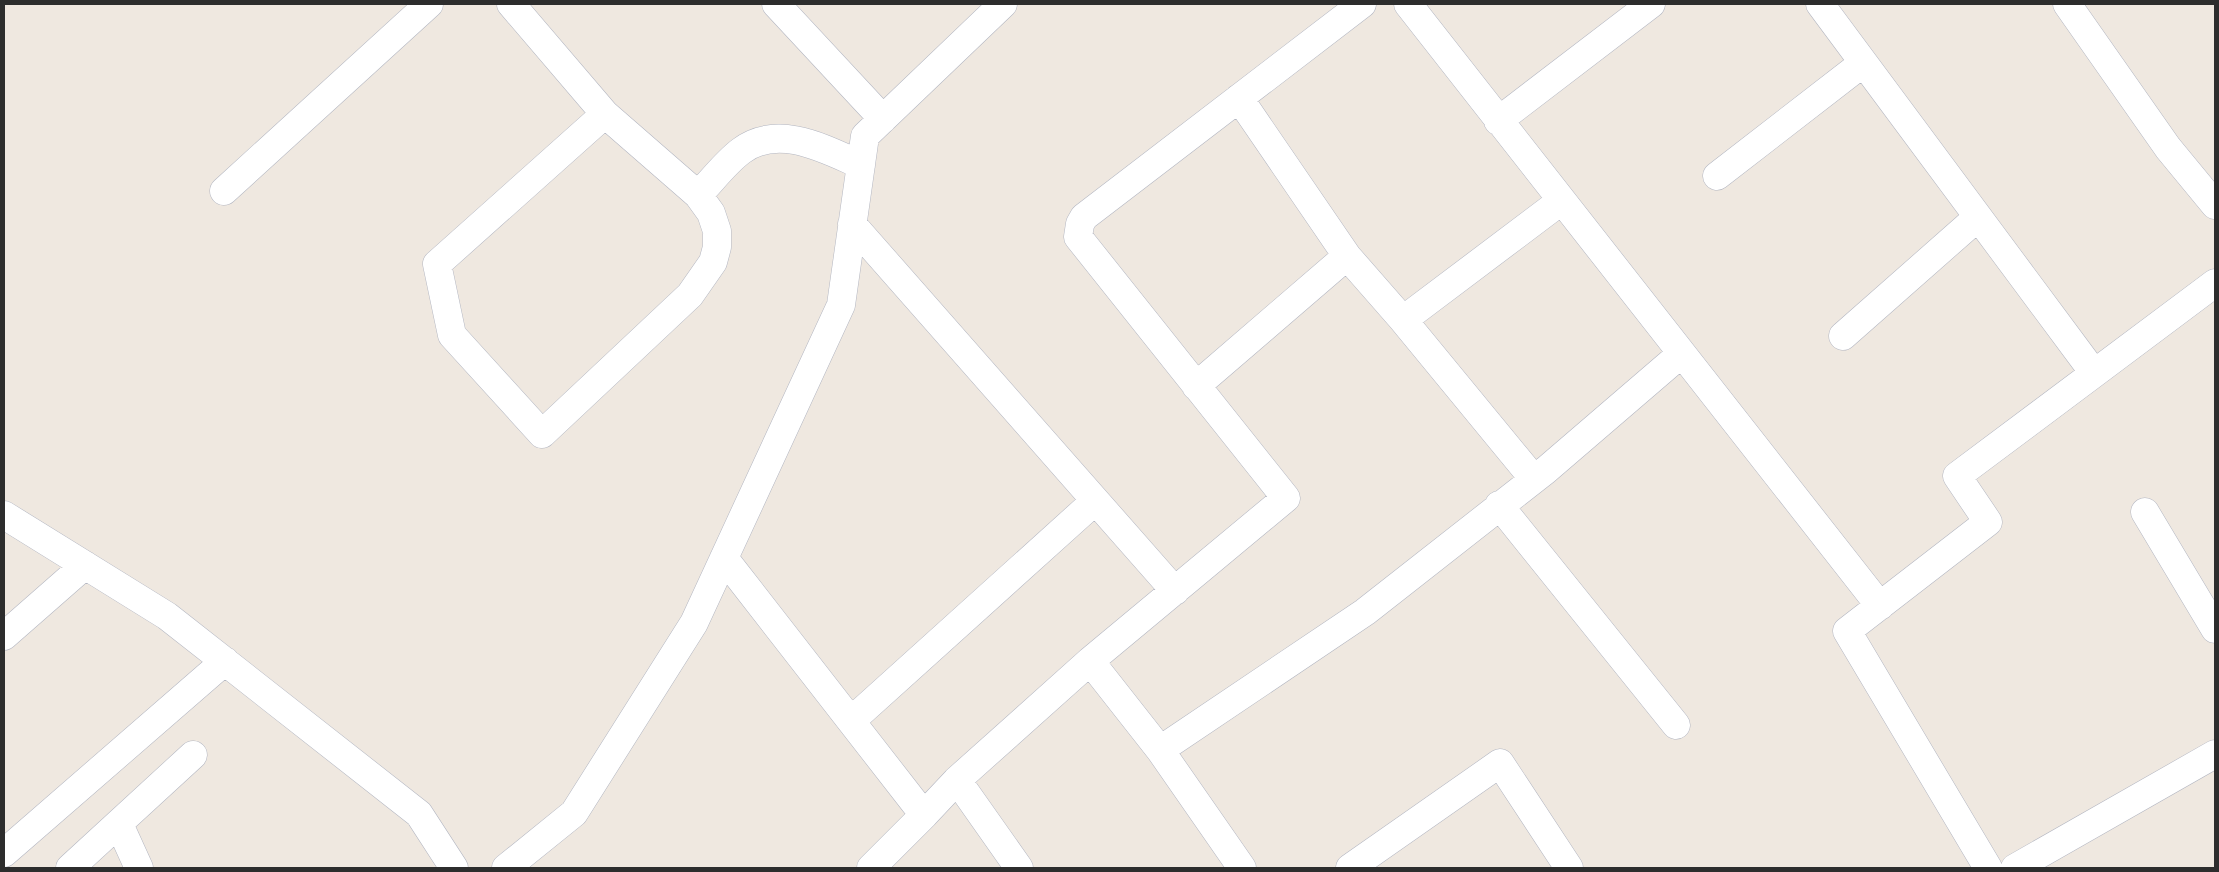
<svg xmlns="http://www.w3.org/2000/svg" width="2219" height="872" font-family="'DM Sans',sans-serif">
<rect width="100%" height="100%" fill="#efe8e0"/>
<g fill="none" stroke-linecap="round" stroke-linejoin="round">
<defs>
<path id="minor" d="M511 4 605 114 437 264 452 335 542 434 690 295 713 262 717 247V231L711 213 698 195 605 114
M776 4 883 119
M1408 4 1880 606
M1820 4 2094 373
M2067 4 2168 148 2215 205
M1239 98 1347 256
M1498 121 1651 4
M1717 176 1863 63
M224 191 429 4
M698 195C712 181 725 163 741 151 778 123 825 149 861 165
M852 224 1175 591
M1403 320 1533 478
M1843 336 1978 217
M1196 386 1347 256 1403 320 1561 201
M1499 505 1676 725
M2145 512 2215 629
M4 515 167 616 419 814 454 868
M724 558 924 815 957 780 1090 661 1160 750 1242 868
M4 636 85 565
M1090 661 1286 498 1078 237 1080 224 1084 217 1362 4
M851 721 1095 501
M1160 750 1365 612 1546 470 1681 354
M957 780 1019 868
M119 824 139 868
M4 853 225 661
M70 868 193 755
M506 868 574 813 694 623 841 305 865 136 1003 4
M871 868 924 815
M1350 868 1500 763 1569 868
M1988 868 1847 631 1988 522 1957 476 2215 283
M2015 868 2215 754"/>
</defs>
<use href="#minor" stroke="#b3b6c1" stroke-width="29"/>
<use href="#minor" stroke="#fff" stroke-width="28"/>
</g>
<rect width="2219" height="872" fill="none" stroke="#2d2d2d" stroke-width="10"/>
</svg>
